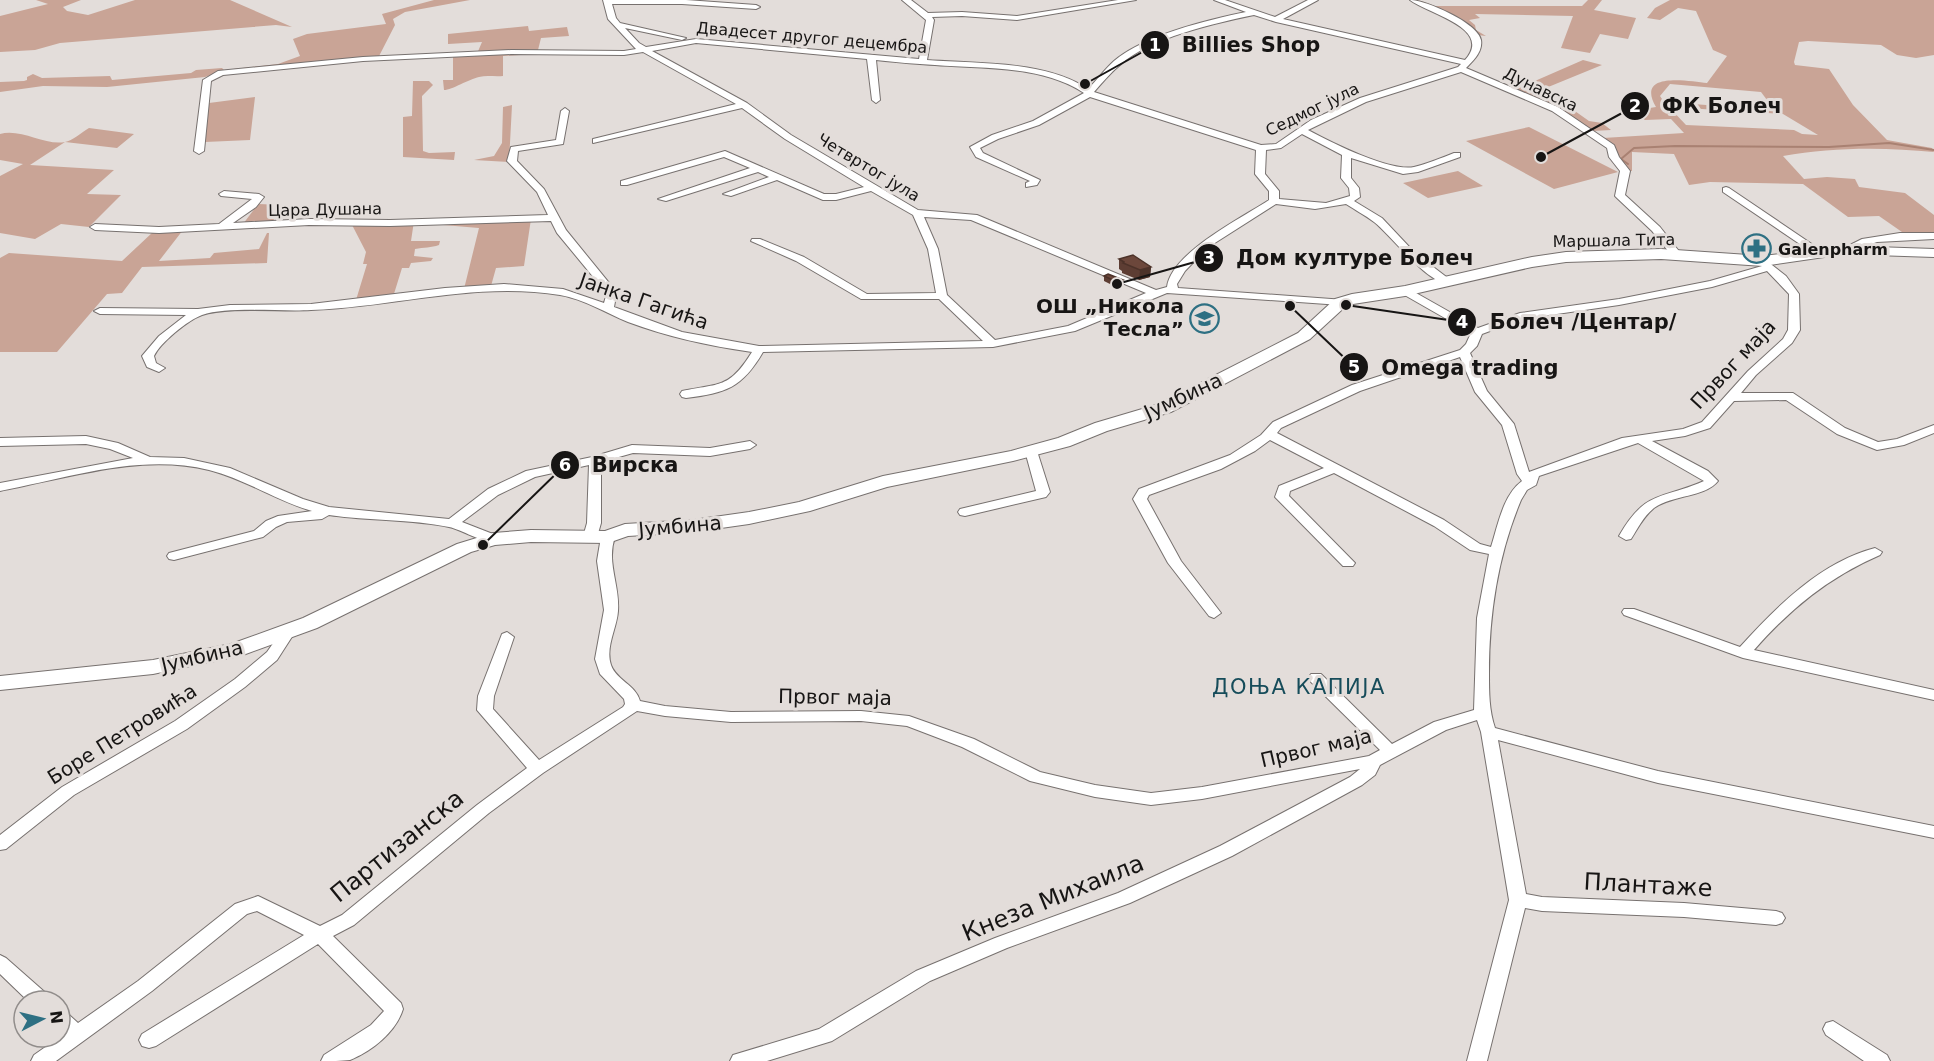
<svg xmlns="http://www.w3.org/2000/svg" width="1934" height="1061" font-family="'DejaVu Sans',sans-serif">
<rect width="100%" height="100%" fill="#e3ddda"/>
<path fill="#c9a496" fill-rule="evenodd" d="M36 0H81L63 7 67 11 88 15 135 0H230L292 27 276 25 60 43 35 50 0 52V16L48 4Z
M434 0H470L405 12 393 19 395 25 377 60 220 72 205 77 107 87 43 86 0 92V82L24 81 27 80V77L33 74 42 78 110 76 112 80 191 73 196 70 222 68 224 70 278 64 300 56 293 39 307 34 386 24 382 14Z
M1418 0 1435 6H1582L1588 0H1602L1594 10 1636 18 1628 39 1600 34 1590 53 1561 48 1573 16 1475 14 1480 18 1469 20 1475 25 1476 30 1486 36 1478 35Z
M1670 0H1934V55L1916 58 1897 55 1881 45 1808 41 1799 42 1794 62 1795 65 1829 69 1853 105 1887 140 1932 148 1934 152C1885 147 1832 147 1783 156L1804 179 1827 177 1855 179 1859 187 1905 193 1934 215V232H1902L1879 216 1848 217 1803 184 1710 182 1689 185 1674 154 1632 152V171H1627L1616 157C1616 146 1612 143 1603 138L1684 133 1671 119 1645 120 1631 111 1656 107C1635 71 1688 81 1707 83L1727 56 1713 50 1696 11 1678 8 1660 20 1647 18 1655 8ZM1670 84 1761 92 1767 100H1748L1773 105 1777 110 1664 102 1660 96ZM1669 107 1783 114 1818 135 1802 134 1794 130 1686 125Z
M528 26 529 31 567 27 569 36 541 38 537 54 503 56V76C495 77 487 75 479 77 469 79 452 90 444 90L443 80H453V57L476 56 482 42 448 44V34Z
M1583 60 1602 65 1536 92 1572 109 1589 121 1602 123 1611 130 1593 131 1514 90Z
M413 81H429L433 85 422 96 423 151 429 153 455 152 454 160 403 157V117L412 116Z
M255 97 250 140 205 142 209 103Z
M512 105 509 162 474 160 494 156 502 143 503 107Z
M1529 127 1618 172 1554 189 1466 141Z
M89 128 134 134 117 148 65 142 30 165 114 170 87 194 121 195 89 227 61 224 35 239 0 233V176L23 164 0 160V134C21 128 45 146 65 142 72 141 82 132 89 128Z
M1458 171 1483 186 1428 198 1403 183Z
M258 204 284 205 272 222 243 224Z
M531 219 524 266 496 268 491 286 464 289 479 228 443 225 445 220Z
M350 221H414L411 241H440L439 245C431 248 424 247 415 249L414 256 433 258 431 261 411 263 409 268H402L393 297 356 300 367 264H363L366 252Z
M183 230 159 261 210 258 214 253 259 249 267 233H269L267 263 142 267 122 293 107 294 57 352H0V258L9 253 122 261 153 232Z"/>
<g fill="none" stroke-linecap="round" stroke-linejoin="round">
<path stroke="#a98172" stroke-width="2" d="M1628 164 1621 159 1634 148 1675 146 1829 147 1889 143 1934 150"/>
<defs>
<path id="street" d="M603 0H686L756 5 760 7 756 9 682 4H612L616 18 620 23 686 38 682 40 625 28 639 43 646 47 696 39 919 59 926 20 902 0H911L928 13 962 12 1017 16 1118 0H1136L1017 20 962 16 932 17 934 20 927 60C977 64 1044 60 1088 89 1097 80 1105 69 1114 61 1145 35 1207 20 1246 12L1214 0H1225L1275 17 1308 0H1318L1283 19 1465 60C1494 28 1428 14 1410 0 1426 0 1478 23 1481 40 1483 52 1473 61 1466 68L1558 107 1614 145 1619 157 1630 171 1625 195 1660 227 1682 255 1681 257H1673L1652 231 1617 198 1615 196 1620 171 1609 157 1607 148 1552 111 1461 72 1366 102 1308 130C1330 142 1390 172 1414 167 1427 164 1441 158 1454 153H1460V157L1418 172 1403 174 1351 158V178L1359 188 1360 197 1354 201 1382 218 1415 253 1449 279V283C1429 286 1390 234 1374 222 1365 215 1355 210 1346 204L1315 209 1276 204 1207 248 1185 271 1177 284 1178 288 1345 300 1346 302 1341 305 1167 293 1075 331 993 347 763 352C742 388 726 393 686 398L682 397 680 394 682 391C720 383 729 389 752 352 710 346 668 337 628 322 606 313 584 299 560 295 476 281 395 307 311 310 282 312 228 306 202 315 188 320 160 343 154 356L156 363 165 368 159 372 147 367 142 356 159 336 186 315 100 314 94 311 100 308 198 309 230 305 311 304 445 288 504 284 563 289 604 303 606 296 604 290 557 233 551 221 390 226 309 225 159 233 95 230 90 227 95 224 159 227 219 224 252 199 221 196 219 194 224 191 259 194 264 197 256 207 233 223 309 219 390 220 548 215 537 192 507 161 511 147 556 140 561 111 565 108 569 111 563 144 518 151 517 161 544 189 566 230 614 289 616 296 614 307 682 332 759 346 983 341 939 299H861L796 261 751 241 752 239H760L804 257 867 294 936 293 928 249 913 215 871 191 836 200H823L777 180 731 196 723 194 769 177 758 172 666 201 658 199 750 168 724 157 627 185H621V181L725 151 824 194H836L864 187 785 139 742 108 593 143V139L736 104 643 52 624 55 511 54 363 61 223 75 211 81 204 151 199 154 194 151 203 80 218 71 363 57 511 50 624 51 636 49 608 19ZM1254 15 1276 22 1461 64 1458 67 1360 98 1311 120 1276 144 1261 145 1094 92C1102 83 1110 73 1120 65 1149 38 1215 23 1254 15ZM696 43 867 59 872 100 876 103 880 100 876 60C895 62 915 64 935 65 983 69 1042 65 1084 93L1033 121 992 135 970 147 976 157 1030 181 1026 183V187L1037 185 1040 180 983 153 980 148 998 139 1039 125 1090 97 1256 150 1255 174 1269 191V200C1242 218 1171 253 1167 287L1156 290 977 215 918 210 791 135 747 103 652 51ZM1302 134 1342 155 1341 178 1349 188 1350 196 1326 203 1279 199V191L1265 174 1266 150 1281 148ZM924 217 971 220 1146 293 1068 326 995 340 947 295 938 249Z
M1726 187 1729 188 1825 253 1824 255H1816L1723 192V188Z
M1900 233H1934V239L1877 242 1845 253 1840 250 1862 239Z
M1763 258 1786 276 1799 294 1800 330 1792 343 1756 375 1741 393H1793L1845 428 1878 442 1897 439 1934 425V433L1904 445 1877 450 1837 434 1786 400 1734 401 1710 428 1685 436 1652 441 1708 471 1718 481C1706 497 1672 495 1654 508 1643 517 1638 528 1631 539L1626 540 1619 536C1646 489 1661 500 1704 481L1638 443 1539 476 1536 485 1527 490 1521 500C1498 555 1489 614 1489 673 1489 693 1489 710 1495 728L1658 771 1934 826V838L1658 783 1498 740 1526 894 1542 897 1684 903 1776 911 1782 913 1785 918 1782 923 1776 925 1684 917 1542 911 1525 908 1487 1061H1467L1509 900 1481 732 1477 720 1446 730 1380 765 1375 775 1362 785 1232 856 1130 903 1007 948 930 981 832 1041 767 1061H730L733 1055 819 1029 916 971 995 938 1118 893 1220 846 1350 777 1360 769 1202 799 1151 805 1095 797 1030 781 962 747 907 726 861 721 731 722 665 716 637 711 543 773 489 813 354 925 333 936 401 1003 403 1009C396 1032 372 1051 350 1060 342 1061 330 1061 321 1061L324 1055 371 1025 384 1011 318 944 156 1046 149 1048 142 1046 139 1040 142 1034 304 935 257 911 247 914 152 991 56 1061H31L34 1055 64 1034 60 1031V1011L67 1013 78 1023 138 981 235 904 258 896 320 926 342 915 477 805 527 768 477 710 478 696 502 634 507 632 514 637 494 696 493 709 539 760 623 707 625 704 624 699 600 674 595 659 604 610 597 561 601 537 608 533 615 537C606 562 620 585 618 611 617 628 605 647 611 665 616 680 636 685 640 701L665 706 731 712 861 711 909 716 974 739 1040 772 1095 785 1151 793 1202 787 1369 756 1380 750 1311 682 1308 678 1311 674H1321L1392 744 1434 722 1474 710 1477 618 1489 554 1470 550 1434 526 1334 473 1290 491 1289 496 1355 563 1353 566H1343L1275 497 1279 486 1324 468 1270 440 1255 451 1221 469 1149 495 1147 499 1181 561 1221 613 1214 618 1209 616 1168 563 1133 499 1139 489 1230 455 1261 435 1273 422 1352 385 1460 350 1466 344 1471 333 1401 293V289H1409L1478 328 1520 313 1619 299 1710 281 1762 266 1758 261ZM1767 271 1789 294 1788 330 1783 339 1748 371 1702 422 1683 429 1622 438 1529 472 1514 424 1487 391 1470 353 1477 346 1482 334 1522 319 1619 305 1712 287ZM1460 357 1475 392 1502 425 1517 474 1522 481C1503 495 1498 525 1491 547L1480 544 1444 520 1277 433 1281 428 1360 391Z
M86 436 118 443 150 457 184 458 230 468 303 499 329 507 449 519 488 489 526 471 592 457 632 445 710 448 750 441 756 445 750 449 710 456 633 453 601 462V523L597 537 590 541 583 537 587 523 589 465 535 477 498 495 462 522 498 536 500 539 498 542C486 545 463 530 449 527 410 519 369 521 329 515L322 519 287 522 276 527 263 537 174 560 169 559 167 556 169 553 254 531 266 521 278 516 312 511C277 501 245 479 209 470 140 453 68 478 0 491V483L133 458 110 449 86 444 0 446V438Z
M1031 447 1037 451 1050 492 1046 497 965 516 960 515 958 512 960 509 1036 491 1025 451Z
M1875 548 1882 552 1880 555C1829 577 1790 609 1754 650L1934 690V700L1743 658 1624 615 1622 612 1624 609H1634L1740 647C1776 607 1821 562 1875 548Z
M288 627 295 632 277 660 245 687 187 729 74 795 6 849 0 850V835L62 787 175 721 235 679 267 652 283 629Z
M0 955 6 958 48 995 50 1001H28L0 974Z
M1833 1021 1887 1055 1890 1061H1864L1826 1035 1823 1029 1826 1023Z"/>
<path id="secondary" d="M1845 246 1934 249V257L1845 254 1763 266 1661 259 1566 262 1532 267 1405 296 1353 304 1347 305 1310 339 1171 412 1107 431 1070 446 1013 461 887 487 810 511 749 524 693 532 628 536 608 543 531 542 495 545 471 552 317 628 243 655 153 674 0 690V676L153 660 231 644 303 618 457 544 493 533 531 530 605 531 625 524 693 520 749 512 799 502 883 476 1011 451 1058 438 1095 423 1159 404 1298 333 1335 299 1352 294 1405 286 1532 257 1566 252 1661 249 1763 256Z"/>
</defs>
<use href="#street" stroke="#77716f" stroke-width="2"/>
<use href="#secondary" stroke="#77716f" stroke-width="2"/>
<use href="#street" fill="#fff" fill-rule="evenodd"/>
<use href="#secondary" fill="#fff" fill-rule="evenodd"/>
</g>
<path fill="#5d3d33" d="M1119 259 1151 267 1150 277 1139 280 1122 273V271L1119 269Z
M1104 276 1123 280 1122 285 1116 287 1104 281Z"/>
<path fill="#4c3229" d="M1151 267 1150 277 1139 280 1140 270Z
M1123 280 1122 285 1116 287 1117 282Z"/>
<path fill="#6c473b" stroke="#4c3229" stroke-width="1.5" d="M1133 255 1151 267 1140 270 1123 263 1124 262 1119 259Z
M1108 274 1123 280 1117 282 1104 276Z"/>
<defs>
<symbol id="pharmacy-ring" viewBox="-11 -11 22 22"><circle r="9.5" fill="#e3ddda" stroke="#2e7083" stroke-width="1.5"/><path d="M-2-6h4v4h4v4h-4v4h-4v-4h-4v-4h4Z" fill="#2e7083"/></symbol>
<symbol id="school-ring" viewBox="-11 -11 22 22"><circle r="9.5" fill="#e3ddda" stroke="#2e7083" stroke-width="1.5"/><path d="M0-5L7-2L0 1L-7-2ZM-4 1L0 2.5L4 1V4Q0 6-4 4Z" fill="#2e7083"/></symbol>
</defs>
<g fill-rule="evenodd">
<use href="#pharmacy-ring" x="1740" y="232" width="33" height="33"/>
<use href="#school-ring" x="1188" y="302" width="33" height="33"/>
</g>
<g text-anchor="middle" stroke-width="6" stroke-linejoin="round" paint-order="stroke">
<g font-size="16" fill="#171514" stroke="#e3ddda">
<text transform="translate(812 37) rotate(5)" y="6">Двадесет другог децембра</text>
<text transform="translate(1541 89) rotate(26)" y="6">Дунавска</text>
<text transform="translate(1312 109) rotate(-26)" y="6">Седмог јула</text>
<text transform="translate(869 167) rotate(31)" y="6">Четвртог јула</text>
<text transform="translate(325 209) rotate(-1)" y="6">Цара Душана</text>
<text transform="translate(1614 240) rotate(-1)" y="6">Маршала Тита</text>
</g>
<g font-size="16" font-weight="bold" fill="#171514" stroke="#e3ddda" text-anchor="start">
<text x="1778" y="255">Galenpharm</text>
</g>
<g font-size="20" fill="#171514" stroke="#e3ddda">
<text transform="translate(644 301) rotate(19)" y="7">Јанка Гагића</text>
<text transform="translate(1733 364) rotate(-47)" y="7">Првог маја</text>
<text transform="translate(1183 396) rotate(-25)" y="7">Јумбина</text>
<text transform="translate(680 526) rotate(-5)" y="7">Јумбина</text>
<text transform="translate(202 656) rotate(-13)" y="7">Јумбина</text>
<text transform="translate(835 697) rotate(1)" y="7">Првог маја</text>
<text transform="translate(122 734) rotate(-32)" y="7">Боре Петровића</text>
<text transform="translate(1316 748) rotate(-13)" y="7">Првог маја</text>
</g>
<g font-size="20" font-weight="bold" fill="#171514" stroke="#e3ddda" text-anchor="end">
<text x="1184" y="313">ОШ „Никола<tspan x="1184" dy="23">Тесла”</tspan></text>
</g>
<g font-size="21" letter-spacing="1.5" fill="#164c5a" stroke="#e3ddda">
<text x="1299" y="694">ДОЊА КАПИЈА</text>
</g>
<g font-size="24" fill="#171514" stroke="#e3ddda">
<text transform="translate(397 846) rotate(-39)" y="8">Партизанска</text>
<text transform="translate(1648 885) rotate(3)" y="8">Плантаже</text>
<text transform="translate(1053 898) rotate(-22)" y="8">Кнеза Михаила</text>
</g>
</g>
<path fill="none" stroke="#171514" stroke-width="2" d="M1085 84L1155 45M1541 157L1635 106M1117 284L1209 258M1346 305L1462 322M1290 306L1354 367M483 545L565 465"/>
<g fill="#171514" stroke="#e3ddda" stroke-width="2">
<circle cx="1085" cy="84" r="6"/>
<circle cx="1541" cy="157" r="6"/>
<circle cx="1117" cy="284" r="6"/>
<circle cx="1346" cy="305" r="6"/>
<circle cx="1290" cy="306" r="6"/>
<circle cx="483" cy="545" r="6"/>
<circle cx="1155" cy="45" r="15"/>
<circle cx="1635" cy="106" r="15"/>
<circle cx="1209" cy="258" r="15"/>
<circle cx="1462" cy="322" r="15"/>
<circle cx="1354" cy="367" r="15"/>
<circle cx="565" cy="465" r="15"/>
</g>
<g font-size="18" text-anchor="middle" font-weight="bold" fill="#fff">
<text x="1155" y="51">1</text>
<text x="1635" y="112">2</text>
<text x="1209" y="264">3</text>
<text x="1462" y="328">4</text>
<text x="1354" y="373">5</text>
<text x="565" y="471">6</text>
</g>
<g font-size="21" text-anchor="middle" font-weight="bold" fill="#171514" stroke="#e3ddda" stroke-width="6" stroke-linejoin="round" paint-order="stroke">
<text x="1251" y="52">Billies Shop</text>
<text x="1722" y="113">ФК Болеч</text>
<text x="1355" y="265">Дом културе Болеч</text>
<text x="1583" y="329">Болеч /Центар/</text>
<text x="1470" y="375">Omega trading</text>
<text x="635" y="472">Вирска</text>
</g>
<g transform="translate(42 1019) rotate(83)"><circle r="28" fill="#e3ddda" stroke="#918d8b" stroke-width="1.5"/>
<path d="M0-4.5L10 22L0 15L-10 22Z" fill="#2e7083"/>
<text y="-9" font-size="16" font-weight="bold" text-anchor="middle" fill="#171514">N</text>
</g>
</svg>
